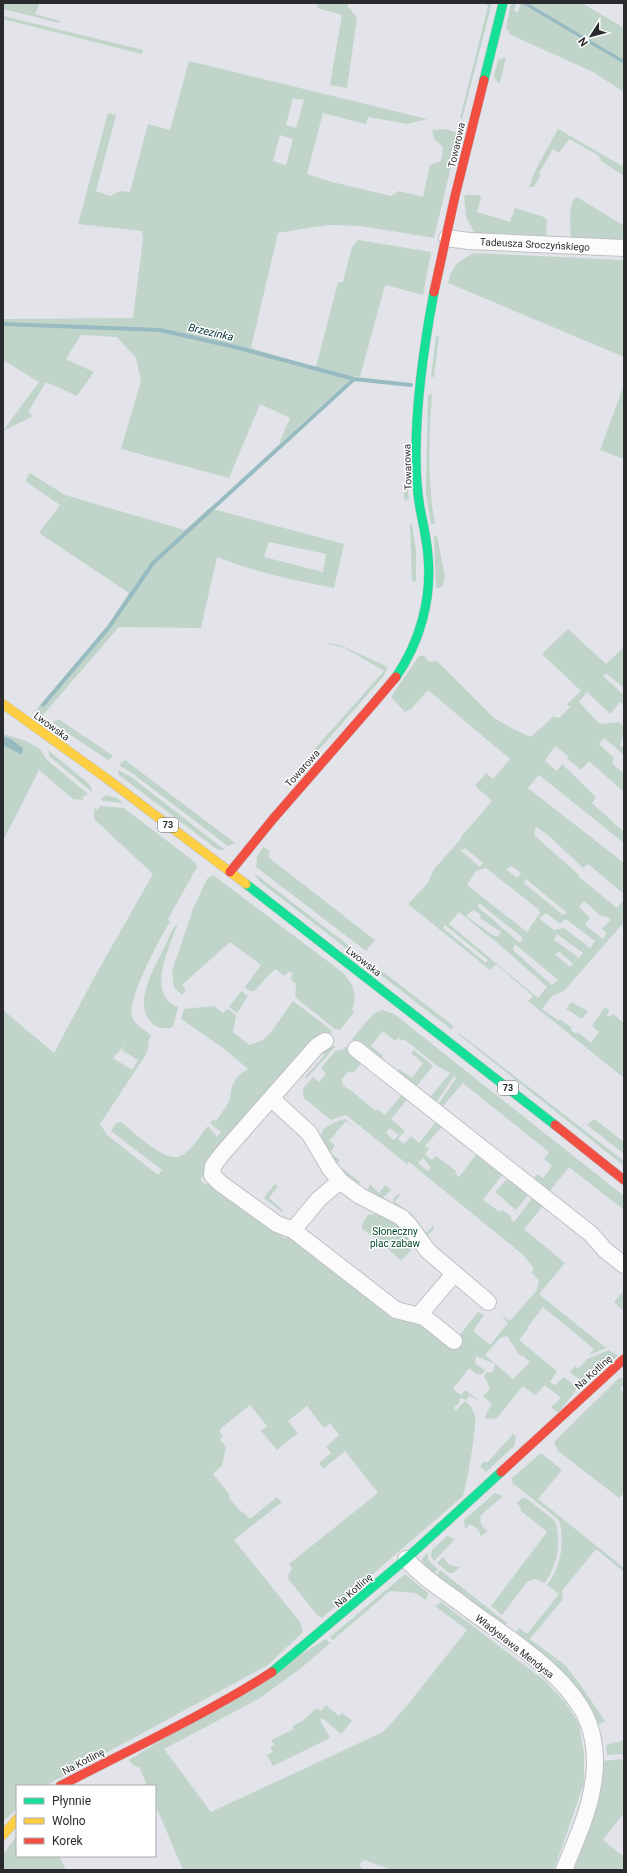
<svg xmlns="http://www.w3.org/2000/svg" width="627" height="1873" font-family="Roboto,sans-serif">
<rect width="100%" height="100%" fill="#e2e4ea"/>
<path fill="#c0d4ca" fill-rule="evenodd" d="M3 3 39 4 35 14 60 21V23L3 9Z
M318 3H348V6L357 18 347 88 330 85 342 15 317 8Z
M484 3H492L462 119 460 118 488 6Z
M511 3H516L514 11 518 12 521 3 624 64V92L593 72 511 35 506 28Z
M528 3H582L624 28V60Z
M3 16 143 50 142 54 126 50 3 19Z
M506 57 500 83 497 82 494 76 498 60Z
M189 61 427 119 408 124 368 117 366 124 323 113 307 174 332 182 391 196 399 191 423 197 430 165 441 161 443 147 434 139 432 130 444 129 459 133 434 238 361 226 328 225 278 233 251 348 316 367 338 282H343L352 247 358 240 431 252 423 295 385 285 360 377 354 376 279 444 290 418 260 404 229 478 121 449 141 381 136 358 117 337 81 335 66 359 94 372 77 396 46 382 28 412 33 416 3 431 39 382 3 360V319L133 318 143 239 142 231 78 224 108 113 116 115 96 191 110 196 120 191 130 192 148 124 170 130ZM293 98 304 100 296 128 286 125ZM280 135 293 139 286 165 273 161Z
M558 129 624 167V176L601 161 598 155 569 139 559 153 553 149 539 173 541 174 534 187H529L535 171Z
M467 195H479L481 198 477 212 510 222 515 208 544 217 547 220 546 237 484 235 474 232 466 217 464 196Z
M577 197 624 226V241L571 240C571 230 567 201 577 197Z
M474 253 624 260V357L448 283C453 265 457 262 474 253Z
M439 336 434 377H431L436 337Z
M624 385V459L600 450Z
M432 394C429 437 427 481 435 524H431L426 493 428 395Z
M405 469 409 498 405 502 404 497Z
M30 473 65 495 185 530 209 508 344 544 334 588C293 580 257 573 217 557L201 628 119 627 42 716 35 711 109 624 129 593 39 533 60 505 25 481ZM269 542 326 554 323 572 264 557Z
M410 523 412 524 416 551V581L412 582Z
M434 536H437L445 577 442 587 436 588Z
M568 629 606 664 624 647V688L606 673 603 676 624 695V704L620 702 610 714 587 692 579 702 600 724 619 722 623 726 624 725V733L620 745 624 749V755L604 738 599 744 614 758 612 763 624 774V792L589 761 581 770 567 758 568 756 555 746 545 761 557 771 562 764 596 797 592 803 624 832V843L539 775 528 788 624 863V894L588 864 583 868 548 835 536 827 534 835 578 874 579 877 617 908 624 900V922L564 991 552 996 542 1009 559 1021 560 1019 572 1028 571 1030 576 1034 578 1032 591 1043 599 1032 592 1026 605 1007 609 1010 607 1015 609 1017 613 1014 624 1023V1078L528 1001 533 996 496 964 490 970 408 904 427 884 434 869 461 839 460 838 492 801 475 786 486 773 493 779 510 759 428 690 411 709 405 712 391 697 419 656H424L429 662 437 661 494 718 513 729 531 737 554 716 559 718 570 707 567 704 581 691 542 654ZM465 848 483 863 480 867 461 851ZM512 866 521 873 517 878 506 869ZM486 868 538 909 540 913 527 932 467 885 476 871ZM526 879 566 912V913L563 915 524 883ZM584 901 602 917 605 916 611 920 602 929 607 933 603 939 585 925 590 918 579 907ZM479 903 523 938 520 943 478 907ZM473 910 481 915 480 918 501 932 498 936H494L466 916ZM459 912 501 946 547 987 538 998 449 924ZM546 913 560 924 566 919 595 941 590 948 564 928 554 930 539 918ZM445 925 488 960 486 963 443 928ZM557 934 583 953 579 958 554 940ZM515 944 558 980 552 985 513 950ZM560 952 573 964 570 967 555 954Z
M324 643 340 645 388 667 383 677 315 754 311 753 384 671 345 648Z
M58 719 112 755V757L108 760 57 726 53 722Z
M3 734 26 741 40 749 47 760 88 794 82 797 84 800 73 799 39 770 3 841Z
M48 750 88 783 92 789V792L50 757Z
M125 760 235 843 228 846 225 844 132 773 120 766 121 763Z
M118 770 130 776 225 850H218L119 775Z
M106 795 117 798 123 803 103 801 101 799Z
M101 806 124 808 196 863 197 867 168 919 170 922C160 938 127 999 132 1016 136 1027 144 1029 151 1035L148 1043 149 1045 145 1056 100 1124 107 1135 158 1175 162 1170 111 1131 116 1123 121 1122C134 1132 166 1164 181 1156 192 1150 200 1135 208 1126L217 1137 221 1132 210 1123 214 1119 216 1121 229 1102 232 1086 238 1076 248 1069 223 1048 181 1019 184 1009 214 1006 223 1013 228 1009 236 1015 233 1032 249 1045 263 1040 271 1032 293 1001 331 1030 333 1033 322 1034 317 1039 205 1167 204 1174 200 1180 206 1185 210 1181 284 1238 288 1237 388 1310 459 1336 478 1312 484 1315 473 1331 490 1345 508 1323 501 1315 510 1321 537 1290 539 1280 532 1273 533 1267 522 1254 409 1162 407 1164 346 1115 331 1120 304 1098 303 1089 313 1077 319 1082 326 1074 321 1068 335 1051 343 1049 345 1047 348 1048 365 1059 353 1073 349 1071 341 1080 343 1082 342 1084 347 1089 348 1088 376 1111 378 1109 385 1115 404 1092 410 1096 391 1119 405 1131 398 1139 404 1144 411 1136 419 1143 438 1119 444 1124 425 1146 429 1149 425 1154 432 1160 436 1156 456 1171 455 1173 459 1177 475 1156 479 1154 480 1158 498 1172 501 1169 503 1174 483 1200 500 1212 502 1210 511 1216 510 1218 514 1222 533 1197 543 1206 524 1229 565 1263 539 1294 606 1348 589 1355 594 1349 543 1307 527 1328 528 1329 519 1340 557 1371 550 1382 555 1385 564 1377 578 1388 558 1413 551 1407 561 1398 545 1385 535 1395 523 1386 497 1418 485 1419 487 1412 492 1404 483 1396 490 1388 484 1376 487 1372 492 1373 495 1364 476 1356 475 1364 485 1370 481 1375 479 1373 478 1375 469 1368 453 1389 461 1395 465 1390 480 1401 469 1396 466 1400 462 1398 459 1400 460 1402 454 1408 456 1410 465 1401C469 1404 474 1410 475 1416 477 1425 467 1486 463 1496L322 1618 318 1616 289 1580 288 1575 292 1568 289 1564 378 1493 345 1451 323 1469 319 1463 331 1453 326 1447 339 1435 330 1423 324 1428 307 1406 288 1421 298 1433 277 1450 261 1431 267 1426 250 1405 219 1430 223 1436 220 1439 226 1447 222 1466 213 1474 229 1494V1498L241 1512 242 1511 250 1519 277 1497 282 1502 234 1540 300 1622 303 1632 268 1665 45 1786H17V1808L3 1822V1010L54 1053 95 976 153 874 96 821 94 817V808L97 810ZM126 1044 122 1050 138 1060 132 1070 113 1058ZM390 1128 399 1135 394 1140 386 1133ZM423 1158 431 1168 427 1171 418 1163ZM507 1336 520 1356 522 1355 530 1362 513 1379 485 1355 500 1338Z
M263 847 270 851 268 857 375 940 366 951 256 867 257 856Z
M254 873 451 1024 453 1026 452 1030 259 881Z
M213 875 342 972C353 983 358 995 352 1010L354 1012 340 1030 335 1029 295 997 296 984 290 979 293 974 289 971 285 976 275 969 254 991H249L245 987 261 965 230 942 182 985 186 990 182 995 174 988 172 971 193 909 207 879Z
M178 923C170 946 145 995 178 1007L174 1024 171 1028C162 1029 156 1028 150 1021 134 1002 154 969 163 950 168 941 171 929 178 923Z
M241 991 248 996 237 1013 229 1007Z
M571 1002 588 1011 582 1019 568 1010H566Z
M383 1010 394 1014 624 1196V1210L569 1167 548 1193 536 1184 535 1177 537 1174 543 1178 552 1166 544 1159 549 1152 463 1083 444 1105 441 1107 438 1105 456 1078 454 1076 436 1103 430 1097 450 1073 436 1065 404 1039 402 1041 398 1038 395 1041 383 1031 371 1046 383 1056 381 1060 352 1039 374 1013Z
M459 1033 624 1161V1166L458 1034Z
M331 1046H336L306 1079 305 1077 324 1056 322 1052Z
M414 1050 433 1066 416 1087 396 1072 399 1069 412 1078 423 1063 411 1053Z
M345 1119 358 1130 346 1121 329 1141 335 1145 330 1153 340 1160 335 1164C321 1139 310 1129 345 1119Z
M594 1119 624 1142V1154L587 1125Z
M342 1168 361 1183 360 1184 357 1182 355 1184 340 1171Z
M508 1178 529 1194 516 1210 495 1192Z
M275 1184 278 1186 269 1198 283 1210 282 1212 264 1198Z
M370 1184 379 1193 385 1185 391 1190 383 1198 367 1191Z
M401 1194 395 1202 413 1215 426 1233 434 1225C435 1229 430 1234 426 1236L399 1207 394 1204 393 1200 397 1195Z
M379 1210 391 1215 416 1245 401 1261 381 1242 362 1229V1224L368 1215 376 1214Z
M624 1290V1311L614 1302Z
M609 1350 618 1356 582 1382 570 1372 575 1366 578 1369 587 1359Z
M619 1378H624V1384L620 1389 624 1393V1493L619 1498 558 1451 554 1442Z
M513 1434 516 1437 514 1446 486 1472 480 1466 485 1461 487 1463Z
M541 1453 562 1470 538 1499 624 1568V1572L596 1549 562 1591 563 1599 530 1639 565 1665 579 1683 605 1721 600 1724 596 1723 513 1636 519 1628 527 1634 559 1594 547 1585C561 1568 565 1541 559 1520L515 1485 513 1486 512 1478Z
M495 1493 503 1496 481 1515C479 1522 482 1528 488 1531L481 1536C479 1530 475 1525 469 1525L465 1529 464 1520Z
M522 1498H526L555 1521C562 1542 557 1566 545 1583L535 1579 527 1582 502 1615 491 1606 547 1532 520 1510 521 1507 517 1503Z
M447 1536 455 1539 434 1561 431 1556 432 1550Z
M428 1552V1560L438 1569 434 1573 422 1562V1559Z
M443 1557 449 1565 460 1567 453 1573H449L437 1563Z
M440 1570 507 1623 503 1629 435 1577Z
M405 1574 428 1593 426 1600 415 1593 390 1591 333 1640 330 1637Z
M441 1602 544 1680 565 1702 579 1724 584 1753V1783L554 1870H392L364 1860 359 1865 364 1870H183L155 1804V1786H147L140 1768 133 1765 129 1760 326 1639 330 1643 300 1669 260 1698 164 1749 211 1812 383 1732 405 1708 467 1630 435 1606Z
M326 1705 339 1716 342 1713 352 1721 341 1734 322 1718 320 1720 330 1738 273 1766 267 1755 273 1752 270 1747 274 1745 271 1740 294 1729 292 1726 302 1721 317 1708 321 1711Z
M624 1740V1755L622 1754 607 1755 606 1745Z
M621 1759 624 1762V1813L603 1840 624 1857V1870H571L601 1788 602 1761Z
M17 1835V1856H59L66 1870H3V1855Z"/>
<path fill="#97bbc1" d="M521 3H528L624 60V64Z
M5 737 11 739 23 748 22 753 20 754 3 745V738Z"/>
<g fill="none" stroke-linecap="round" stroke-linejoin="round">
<path stroke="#97bbc1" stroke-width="4" d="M3 324 160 330 235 347 354 379 411 385
M43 705 109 627 153 563 354 379"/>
<defs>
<path id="street" d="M447 238 469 241 624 248
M325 1041 317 1046 222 1154 213 1166 212 1175 220 1183 277 1224 293 1230 396 1310 424 1317 454 1341
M356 1049 591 1234 605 1250 624 1265
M272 1099 309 1133 329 1167 340 1181 360 1196 401 1217 409 1225 428 1251 488 1302
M293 1230 319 1199 340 1181
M419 1315 454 1274
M406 1559C423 1578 446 1592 467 1608 506 1637 563 1671 585 1715 595 1735 597 1762 593 1784 589 1813 575 1842 564 1870"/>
<path id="fast" d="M484 80 503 3
M396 677C420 642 432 599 428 556 427 540 423 524 420 508 417 491 416 472 416 454 416 400 424 345 434 292
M246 884 555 1125
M272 1672 406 1559 501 1472"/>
<path id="slow" d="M3 704 106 778 246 884
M3 1835 17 1819"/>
<path id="jam" d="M434 292 455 196 484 80
M230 872 273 819 374 703 396 677
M555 1125 624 1180
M501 1472 624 1359
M60 1786C131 1749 205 1715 272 1672"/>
</defs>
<use href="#street" stroke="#bfc0c5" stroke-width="18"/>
<use href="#fast" stroke="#bfc0c5" stroke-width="10"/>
<use href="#slow" stroke="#bfc0c5" stroke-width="10"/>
<use href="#jam" stroke="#bfc0c5" stroke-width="10"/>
<use href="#street" stroke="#fbfbfc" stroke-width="16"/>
<use href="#fast" stroke="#16e098" stroke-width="9"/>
<use href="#slow" stroke="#ffcf43" stroke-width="9"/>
<use href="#jam" stroke="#f24e42" stroke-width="9"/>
</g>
<g text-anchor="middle" stroke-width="3" stroke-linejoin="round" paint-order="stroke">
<g fill="#fff" stroke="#6a6b6d" stroke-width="1">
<rect x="158" y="818" width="20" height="14" rx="3"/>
<rect x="498" y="1081" width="20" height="14" rx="3"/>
</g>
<g font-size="9" font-weight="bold" fill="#2a2b2f">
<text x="168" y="828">73</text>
<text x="508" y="1091">73</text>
</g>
<g font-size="10" fill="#2a2b2f" stroke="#fff">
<text transform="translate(456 145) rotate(-77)" y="4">Towarowa</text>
<text transform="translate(535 244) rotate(3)" y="4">Tadeusza Sroczyńskiego</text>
<text transform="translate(407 467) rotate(-92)" y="4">Towarowa</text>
<text transform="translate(52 726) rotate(36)" y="4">Lwowska</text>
<text transform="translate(302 768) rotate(-48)" y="4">Towarowa</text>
<text transform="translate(364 961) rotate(38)" y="4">Lwowska</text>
<text transform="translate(593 1372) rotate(-42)" y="4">Na Kotlinę</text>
<text transform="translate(353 1590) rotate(-41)" y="4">Na Kotlinę</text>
<text transform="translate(515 1646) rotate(38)" y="4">Władysława Mendysa</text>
<text transform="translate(83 1761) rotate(-27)" y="4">Na Kotlinę</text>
</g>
<g font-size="10" fill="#004727" stroke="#fff">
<text x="395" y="1235">Słoneczny<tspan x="395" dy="12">plac zabaw</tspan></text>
</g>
<g font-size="11" font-style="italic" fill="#05383d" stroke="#fff">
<text transform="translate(211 332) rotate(13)" y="4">Brzezinka</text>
</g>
</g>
<rect width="627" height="1873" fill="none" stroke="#2a2b2f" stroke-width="8"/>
<rect x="16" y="1785" width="140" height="72" fill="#ffffff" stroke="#aaaaac"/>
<rect x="24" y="1798" width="20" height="6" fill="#16e098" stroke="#aaaaac"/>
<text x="52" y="1805" font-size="12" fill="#2a2b2f">Płynnie</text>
<rect x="24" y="1818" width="20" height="6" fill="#ffcf43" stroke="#aaaaac"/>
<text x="52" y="1825" font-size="12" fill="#2a2b2f">Wolno</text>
<rect x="24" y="1838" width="20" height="6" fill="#f24e42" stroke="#aaaaac"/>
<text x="52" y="1845" font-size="12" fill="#2a2b2f">Korek</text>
<g transform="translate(591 36) rotate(234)" stroke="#ffffff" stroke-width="3" paint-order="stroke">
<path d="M0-3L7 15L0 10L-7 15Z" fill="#2a2b2f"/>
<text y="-6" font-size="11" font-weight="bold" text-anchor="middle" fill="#2a2b2f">N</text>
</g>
</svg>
